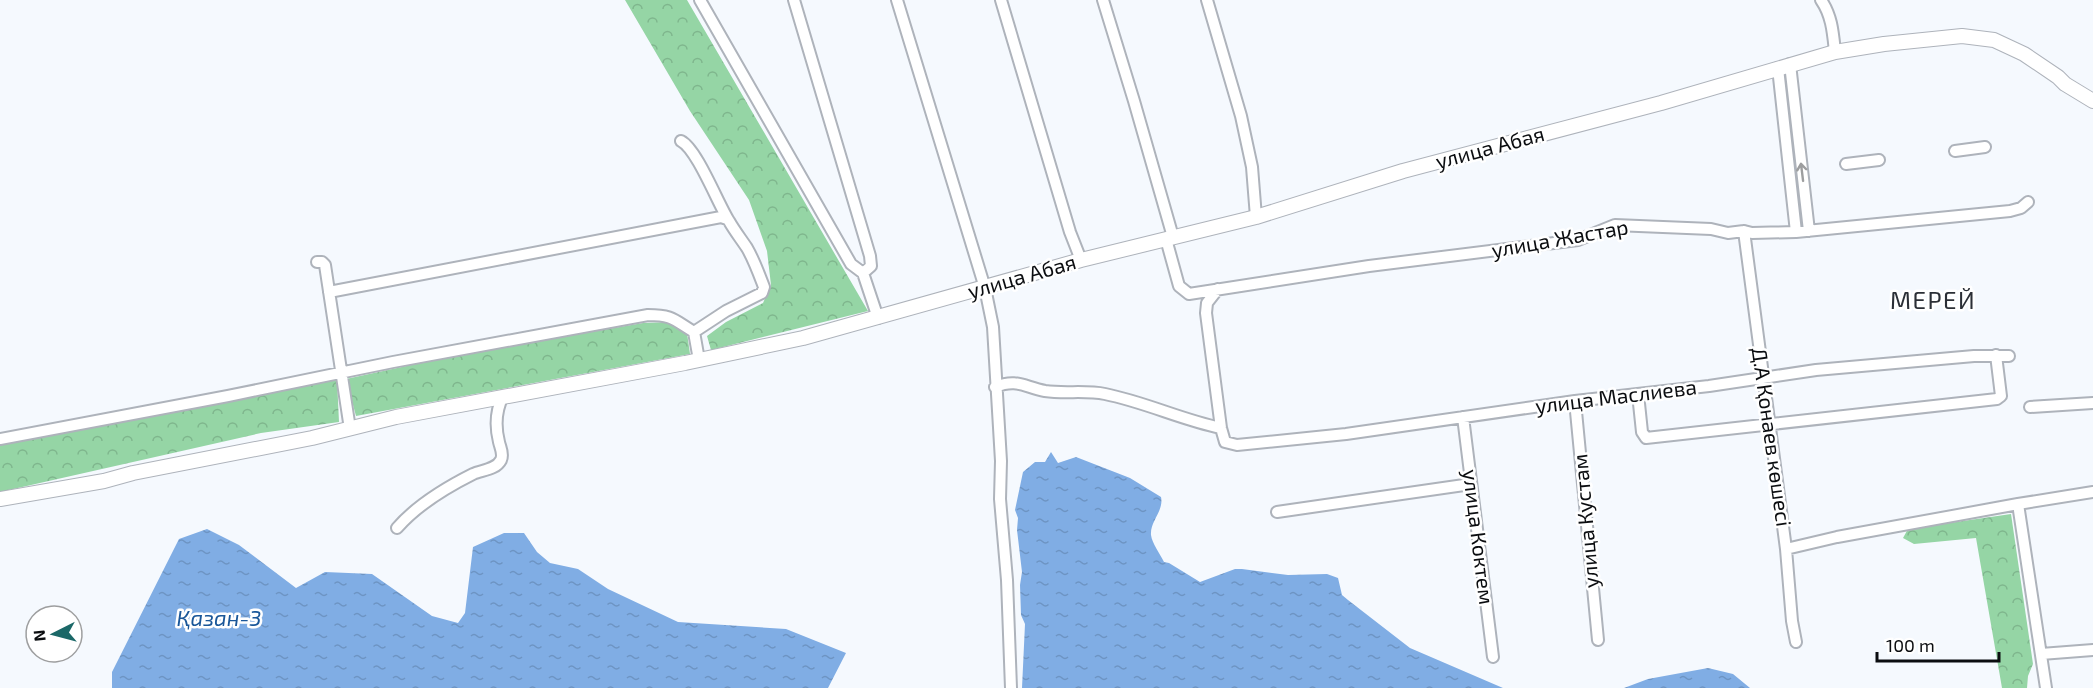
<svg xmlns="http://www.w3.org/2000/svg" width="2093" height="688" font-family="'Exo 2',sans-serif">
<defs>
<pattern id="forest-crowns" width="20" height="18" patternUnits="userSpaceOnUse" patternTransform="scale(1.5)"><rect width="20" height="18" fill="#95d5a5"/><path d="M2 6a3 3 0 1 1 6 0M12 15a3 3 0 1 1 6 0" fill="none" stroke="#7fb68d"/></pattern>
<pattern id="water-ripples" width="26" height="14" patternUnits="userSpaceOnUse" patternTransform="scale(1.5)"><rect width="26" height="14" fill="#80ade4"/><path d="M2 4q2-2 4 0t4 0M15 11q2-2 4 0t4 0" fill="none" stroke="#6d94c3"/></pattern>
</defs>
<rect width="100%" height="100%" fill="#f5f9fe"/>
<path fill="url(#forest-crowns)" d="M625 0H687L868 311 711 350 707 336 726 322 763 303 771 285 767 251 749 200 690 111Z
M669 322 687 333 690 354 356 416 346 379 462 354 643 323Z
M337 379 339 422 261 433 0 492V445Z
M2011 514 2033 664 2028 676 2027 688H2002L1976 538 1914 544 1903 538 1908 529Z"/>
<path fill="url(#water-ripples)" d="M1051 452 1058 463 1076 457 1130 478 1161 497C1164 511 1150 521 1151 535 1152 543 1160 554 1164 562L1169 563 1200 582 1235 569H1242L1288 575 1327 574 1338 578 1342 595 1348 600 1410 648 1503 688H1022L1025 624 1021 615 1020 585 1022 572 1017 530 1018 518 1015 510 1023 472 1035 462H1045Z
M207 529 239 545 296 588 325 572 372 574 432 616 458 623 465 613 473 547 504 533H524L537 552 550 563 578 569 608 589 678 622 786 629 846 653 828 688H112V672L179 539Z
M1708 668 1733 674 1750 688H1624L1648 679Z"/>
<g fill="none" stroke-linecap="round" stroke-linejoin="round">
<defs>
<path id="minor" d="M700 0 851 264 863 273 871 266 870 256 794 0
M897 0 985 288 993 327 1001 461 1000 499 1007 580 1011 688
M1001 0 1070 232 1081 260
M1103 0 1134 101 1173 237
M1207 0 1241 116 1252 167 1256 217
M1821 0C1832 16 1833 33 1835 52
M1790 64 1809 231
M1778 68 1796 232
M681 141C697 149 718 204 729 221 734 230 741 239 747 248 754 260 759 274 764 287L762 293 726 311 694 332
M1955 151 1985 147
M1846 164 1879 160
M1744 231 1786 549 1792 621 1796 642
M1166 239 1179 286 1189 294 1369 266 1578 240 1615 225 1711 229 1728 233 1744 231 1752 233 1796 232 2010 211 2021 208 2028 202
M317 262H322L325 265 350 429
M863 273 878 318
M1218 289 1207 303 1206 313 1221 428 1225 442 1237 445 1346 434 1575 401 1709 386 1816 370 1974 356H2009
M329 292 721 217 727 219
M995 387C1017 378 1024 387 1045 391 1065 394 1085 390 1105 394 1145 402 1182 420 1221 428
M1638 394 1642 432 1646 438 1997 399 2001 396 1996 355
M1575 401 1598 640
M2030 407 2093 403
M1463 417 1493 657
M0 439 228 396 393 362 648 315C673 315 674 320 694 332L699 360
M2018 504 2093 492
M1277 512 1471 484
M397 528C417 505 445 488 473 474 481 470 496 470 501 460 504 454 500 447 499 442 495 426 496 410 503 396
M1786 549 1837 537 2018 504 2046 688
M2041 654 2093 650"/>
<path id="major" d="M0 499 104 481 133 473 312 438 396 417 685 363 803 338 1081 260 1256 217 1403 171 1661 103 1835 52 1884 44 1962 36 1994 40 2024 54 2058 77 2065 84 2093 101"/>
</defs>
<use href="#minor" stroke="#aeb3bb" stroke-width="14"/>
<use href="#major" stroke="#aeb3bb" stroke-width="16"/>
<use href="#minor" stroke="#fff" stroke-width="10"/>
<use href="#major" stroke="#fff" stroke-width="14"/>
</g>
<defs><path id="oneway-shaft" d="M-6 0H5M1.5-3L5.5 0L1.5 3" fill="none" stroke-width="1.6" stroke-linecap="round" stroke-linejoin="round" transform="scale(1.5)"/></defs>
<use stroke="#9d9e9f" href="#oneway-shaft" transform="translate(1802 172) rotate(-97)"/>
<g text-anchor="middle" stroke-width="5" stroke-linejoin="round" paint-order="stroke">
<g font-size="21" fill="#0b0d10" stroke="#fff">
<text transform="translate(1490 148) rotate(-15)" y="7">улица Абая</text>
<text transform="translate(1560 239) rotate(-10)" y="7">улица Жастар</text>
<text transform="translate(1022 277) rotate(-16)" y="7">улица Абая</text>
<text transform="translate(1616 397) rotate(-7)" y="7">улица Маслиева</text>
<text transform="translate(1771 437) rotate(82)" y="7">Д.А Қонаев көшесі</text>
<text transform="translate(1586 521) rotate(-95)" y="7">улица Кустам</text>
<text transform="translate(1478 537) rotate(83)" y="7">улица Коктем</text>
</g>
<g font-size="22" font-style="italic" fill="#1a5799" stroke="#fff">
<text x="219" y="626">Қазан-3</text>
</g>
<g font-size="24" letter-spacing="1.5" fill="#2b2f36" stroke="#fff">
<text x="1933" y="309">МЕРЕЙ</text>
</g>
</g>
<g transform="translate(54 634) rotate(264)"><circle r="28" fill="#ffffff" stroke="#9d9e9f" stroke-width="1.5"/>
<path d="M0-4.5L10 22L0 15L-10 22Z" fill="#1b6868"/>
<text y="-9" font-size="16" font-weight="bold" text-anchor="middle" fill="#0b0d10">N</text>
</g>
<path d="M1877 652v9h122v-9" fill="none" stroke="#0b0d10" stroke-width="3"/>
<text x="1886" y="652" font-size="18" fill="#0b0d10" stroke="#ffffff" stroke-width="4.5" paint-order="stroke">100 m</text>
</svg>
